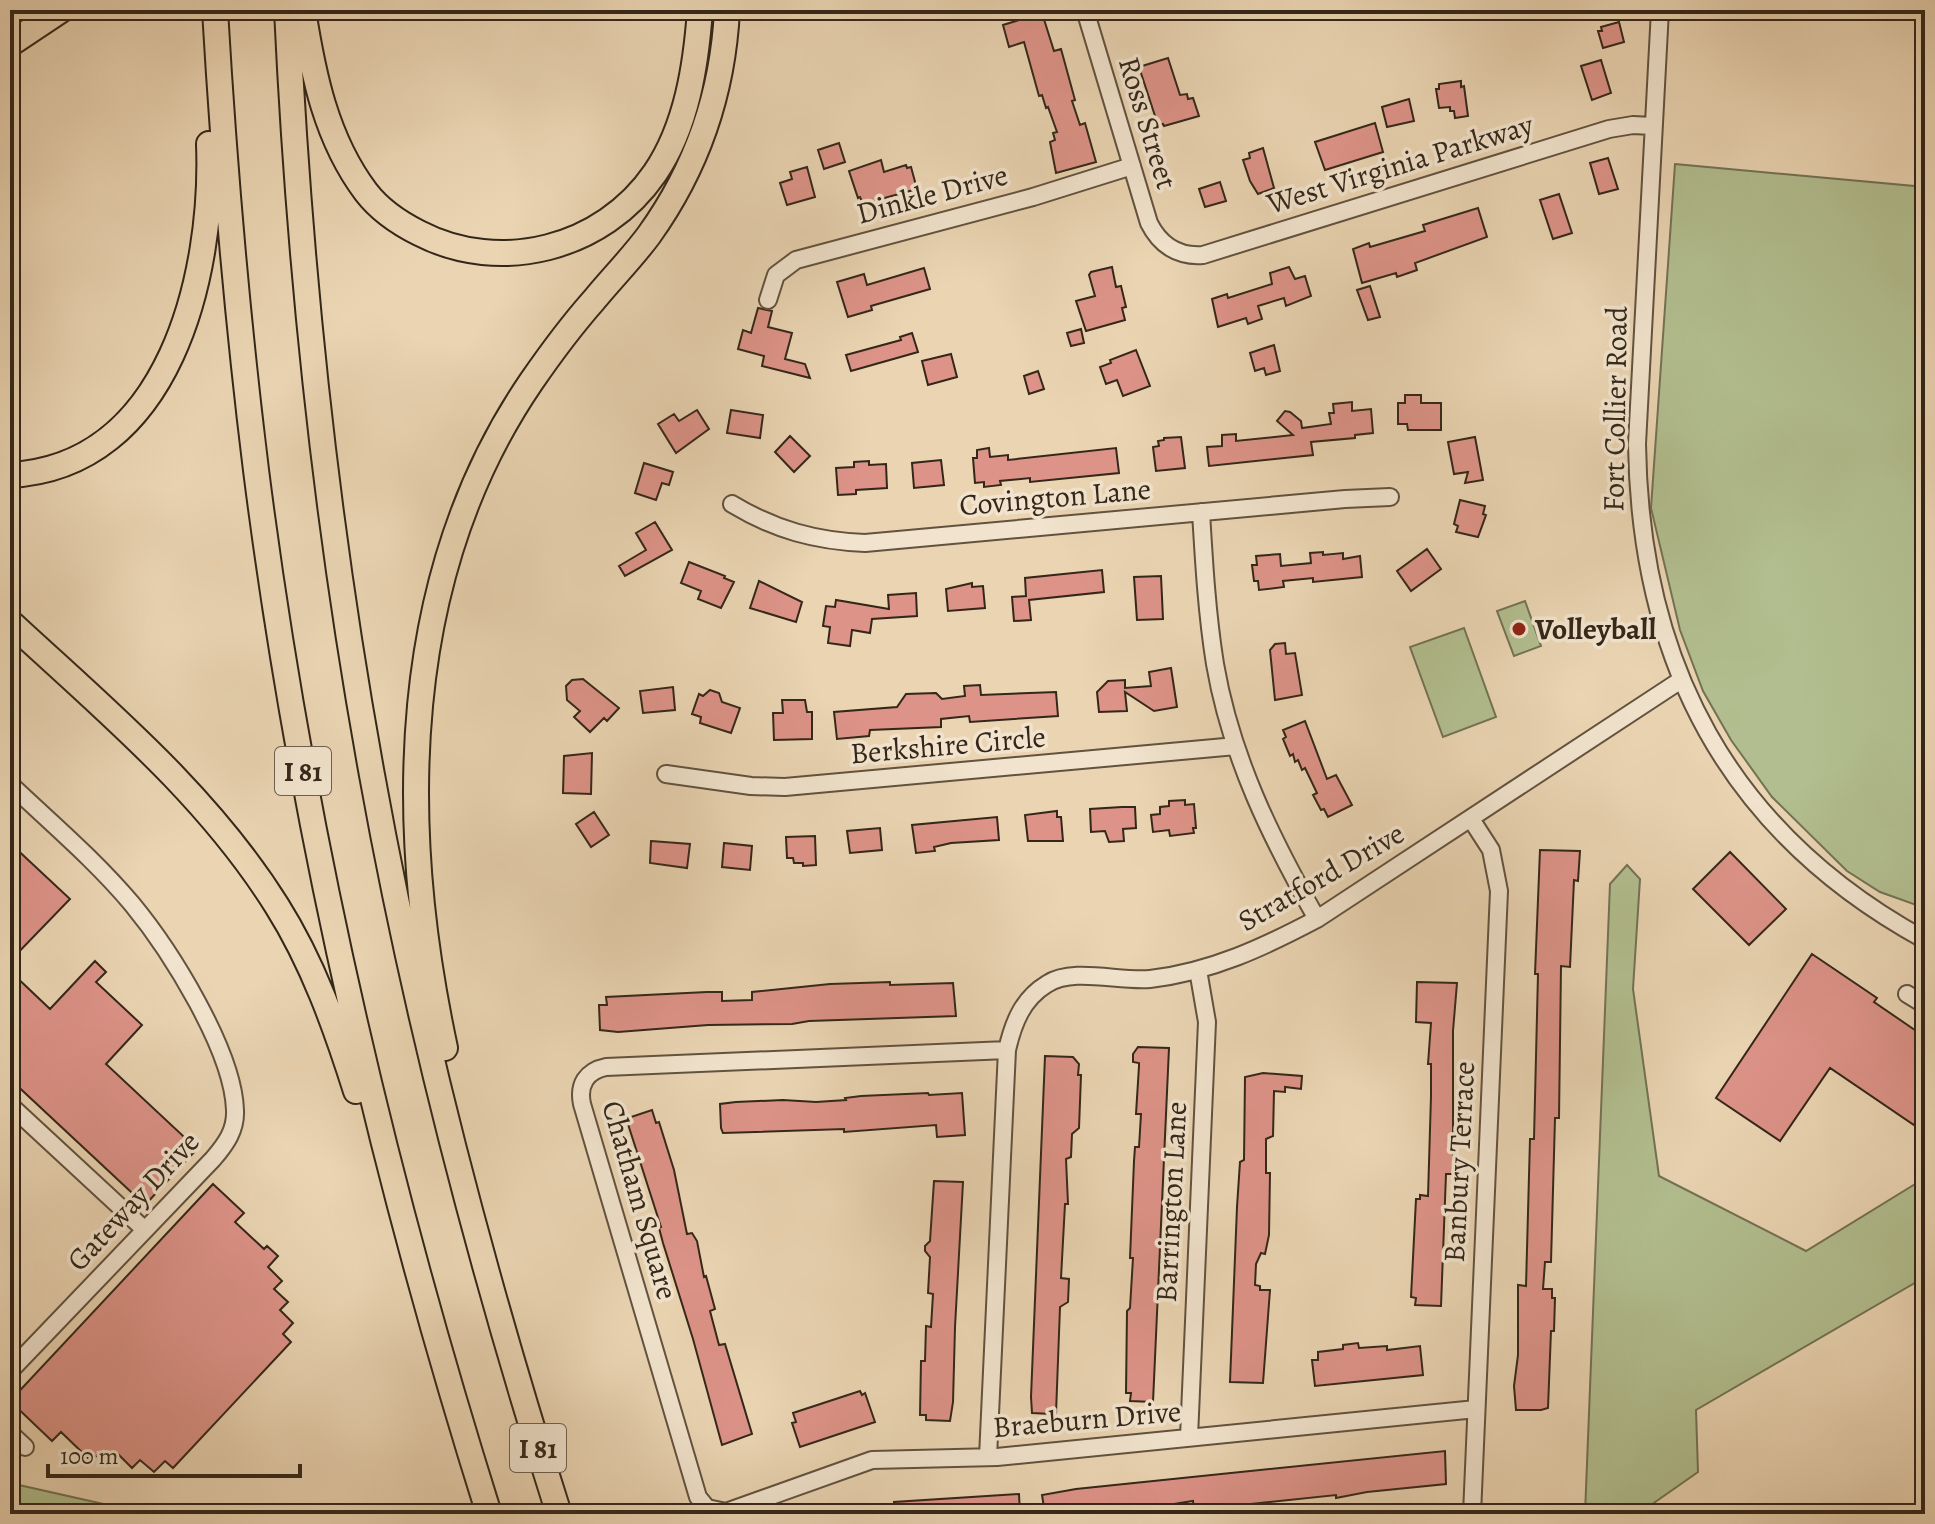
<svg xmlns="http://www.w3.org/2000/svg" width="1935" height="1524" font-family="Alegreya,serif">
<rect width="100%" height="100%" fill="#ead4b2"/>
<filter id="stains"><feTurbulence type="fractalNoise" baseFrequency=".0025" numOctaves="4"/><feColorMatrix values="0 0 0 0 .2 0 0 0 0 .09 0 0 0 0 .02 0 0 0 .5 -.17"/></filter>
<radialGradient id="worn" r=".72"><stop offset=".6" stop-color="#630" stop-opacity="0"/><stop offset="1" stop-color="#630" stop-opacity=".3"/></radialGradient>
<path fill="#b2be8f" stroke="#737254" stroke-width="2" d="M1675 164 1925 187V882L1919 906 1880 892 1847 871 1772 797 1731 740 1703 691 1680 630 1651 508Z
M1525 601 1541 646 1514 656 1497 611Z
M1464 628 1496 717 1443 737 1410 647Z
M1627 865 1640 879 1633 989 1659 1176 1806 1251 1925 1178V1277L1696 1410 1698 1472 1638 1514H1585L1610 884Z
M10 1483 148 1514H10Z"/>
<path fill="#dd9388" stroke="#342719" stroke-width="2" d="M1042 13 1054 51 1061 49 1075 100 1072 101 1080 125 1085 123 1096 162 1056 173 1050 142 1055 140 1053 133 1057 132 1048 107 1046 108 1042 95 1039 96 1024 42 1009 47 1003 25Z
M1619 22 1624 42 1603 48 1598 31H1602L1601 27Z
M1168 58 1180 95 1187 94 1188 99 1193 98 1199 116 1164 126 1163 124 1158 125 1139 67Z
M1601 60 1611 93 1592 100 1581 66Z
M1461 81V87L1464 86 1468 116 1455 118 1454 111H1450V107L1439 108 1436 89H1439V84Z
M1409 99 1414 121 1387 127 1382 107Z
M1375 123 1383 152 1325 170 1315 142Z
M839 143 845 162 824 169 818 150Z
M1263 148 1274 188 1258 194 1250 181 1243 160 1250 158 1249 153Z
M1608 158 1618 189 1599 194 1590 163Z
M881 160 884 172 906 165 907 168 911 167 917 189 863 204 860 197 858 198 849 171Z
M807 167 815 197 787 205 780 183 792 179 790 172Z
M1220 182 1226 201 1205 207 1199 189Z
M1559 194 1572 233 1553 239 1540 200Z
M1478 208 1487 237 1415 263 1417 270 1397 277 1396 273 1362 283 1353 249 1369 243 1370 247 1425 231 1423 225Z
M1112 267 1116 287 1121 286 1126 307 1122 308 1125 320 1086 331 1076 301 1095 296 1089 275 1091 272Z
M1289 267 1295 279 1305 276 1311 296 1286 306 1284 298 1258 306 1262 319 1248 324 1246 318 1218 327 1212 299 1227 294 1228 298 1272 284 1270 273Z
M924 268 930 289 871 306 872 310 848 317 837 282 864 274 867 285Z
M1370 286 1380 317 1368 320 1357 290Z
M758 308 772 311 768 327 792 333 785 359 805 364 810 378 762 366 764 356 738 349 743 330 751 333Z
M1081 329 1084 343 1071 346 1067 333Z
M912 333 918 352 851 371 846 355 901 340 900 337Z
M1274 345 1280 371 1266 375 1264 368 1255 371 1250 353Z
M1136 350 1150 386 1123 396 1117 380 1106 384 1100 367 1111 363 1110 360Z
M951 354 957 377 928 385 922 361Z
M1038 371 1044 389 1029 394 1024 376Z
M1405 395H1421V403H1441V430H1408L1407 424H1398V403H1405Z
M1352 402V411L1371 409 1373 433 1355 435V438L1311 442 1313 455 1209 466 1207 447 1222 446V435L1236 434V441L1293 435 1277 421 1285 411 1290 412 1301 421 1302 428 1331 424 1329 413H1334L1333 404Z
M697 410 709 429 676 453 658 424 674 414 679 421Z
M731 410 763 415 760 438 727 433Z
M790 436 810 456 794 472 775 452Z
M1181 437 1185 468 1156 471 1153 447 1159 446 1158 441 1164 440V438Z
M1475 437 1483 480 1465 483 1468 472 1454 474 1448 442Z
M989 448 990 457 1008 455V460L1116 448 1119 473 1030 482V478L1000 481 1001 485 984 487V482L975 483 973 458H977V450Z
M941 460 944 485 914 488 912 463Z
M869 461V465L886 464 887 488 856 490V494L838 495 836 468 854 467V462Z
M644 463 673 472 669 485 662 483 656 500 635 493Z
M1460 500 1485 506 1483 514 1486 515 1478 537 1456 532 1458 526 1454 524Z
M655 522 672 550 625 576 619 566 646 550 636 533Z
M1427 549 1441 569 1411 591 1397 571Z
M1323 552V555L1343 553V559L1360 556 1362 577 1313 582V578L1283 581 1284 587 1259 590 1258 581H1254L1252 565H1257L1256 556 1280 554 1281 566 1311 563 1310 553Z
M689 562 725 576 724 578 734 582 721 608 698 599 701 591 681 583Z
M1102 570 1104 592 1029 600 1031 620 1014 621 1012 597 1026 596 1025 578Z
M1161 576 1163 619 1137 620 1134 577Z
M759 581 802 602 796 622 750 608Z
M972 583V587L983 586 985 608 948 611 946 589Z
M916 593 917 616 872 619 870 633 852 630 850 646 828 643 830 627 823 626 826 606 835 607 836 600 889 609 888 595Z
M1285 643 1286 654 1295 653 1302 695 1275 700 1270 650 1275 644Z
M1171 668 1177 707 1154 711 1125 692 1127 711 1099 712 1097 692 1108 681 1125 680V688L1151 686 1149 672Z
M583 679 619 708 607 721 604 718 590 732 574 717 580 711 567 700 566 686 572 680Z
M980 685 981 695 1056 692 1058 716 970 722 969 716 941 719V727L870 730 869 736 837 739 834 712 897 707 906 694 936 693 942 699 965 696 964 686Z
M673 687 675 710 643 713 640 691Z
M710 690 719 693 722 702 740 708 731 733 700 723 701 717 692 714 699 694 703 696Z
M782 700H805L807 712H812V739L774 740 773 713H783Z
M1305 721 1327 779 1336 775 1352 805 1328 817 1324 809 1321 810 1313 795 1317 793 1305 768 1302 770 1298 760 1295 762 1293 754 1290 756 1283 739 1286 737 1283 730Z
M592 753 591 794 563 793 564 756Z
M1185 800V805L1194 804 1196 828H1193L1194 833 1170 836 1169 830 1153 832 1151 815 1160 814V807L1169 806V801Z
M1122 807H1135L1136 828 1123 829 1124 841 1109 842 1105 831 1091 832 1090 809Z
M1057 811V817H1061L1063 841H1028L1025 815Z
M594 812 609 835 591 847 576 824Z
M997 817 999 840 951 843 934 847 935 851 916 853 912 825Z
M880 828 882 850 850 853 847 831Z
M815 836 816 865 803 866V863H794L793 858H787L786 837Z
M651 841 690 844 687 868 650 863Z
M10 843 70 899 10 961Z
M724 843 752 846 750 870 722 867Z
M1540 850 1580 851 1578 881 1574 880 1570 967 1561 966 1559 1118H1555L1551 1262H1545L1543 1289H1552V1298H1555L1554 1331H1551L1548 1408 1541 1410H1516L1514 1386 1518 1355V1285L1526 1286 1530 1139H1534L1538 974H1535Z
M1730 852 1786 909 1749 945 1693 889Z
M1812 954 1877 998 1874 1002 1925 1037V1108L1914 1125 1830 1068 1780 1141 1716 1098Z
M95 961 106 972 96 982 142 1025 106 1064 197 1149 145 1205 10 1079V971L50 1009Z
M890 982V985L953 983 956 1016 809 1021 792 1024 708 1025 618 1032 600 1030 599 1005H607L606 997 707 992H722V1001L752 1000V992L830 984Z
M1417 982 1457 983 1453 1031V1174H1446L1441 1306 1415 1305 1416 1298 1411 1297 1416 1199H1420V1195L1428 1196 1431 1096V1064H1428L1431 1023 1416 1022Z
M1138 1047 1169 1048 1153 1402 1130 1401 1131 1393H1126L1127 1311 1130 1308 1133 1258H1130L1134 1161 1135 1147H1139L1141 1114H1136L1139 1066V1063L1133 1062V1054Z
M1045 1056 1073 1057 1079 1064 1078 1075H1081L1079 1128 1072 1134 1071 1157 1066 1159 1068 1204H1065L1061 1278 1069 1279 1068 1302 1060 1307 1056 1414H1052L1032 1413 1031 1397Z
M1263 1073 1302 1076 1301 1089 1285 1087V1092L1274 1091 1273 1136 1266 1139V1173H1270L1269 1235 1265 1254 1261 1253 1256 1264 1255 1285 1260 1286V1290H1270L1263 1383 1230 1382 1237 1207 1240 1162 1244 1160 1245 1077Z
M928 1093 929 1095 962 1093 965 1135 937 1137 936 1125 844 1132V1129L723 1133 721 1128 720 1104 736 1102 783 1100 816 1102 846 1100 845 1098 861 1096Z
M652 1110 656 1123 659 1122 674 1170 687 1234 692 1233 697 1241 704 1277 706 1276 715 1309 710 1311 719 1345 725 1344 752 1434 722 1445 693 1339 663 1243 659 1228 661 1227 627 1121 628 1118Z
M934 1181 963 1182 955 1327 953 1402 950 1421 926 1420V1415H920L921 1361H925L926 1326 931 1327 933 1294 928 1293 930 1257 925 1251V1246L930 1241Z
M213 1184 244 1213 235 1222 264 1249 267 1246 278 1256 268 1267 282 1281 274 1289 288 1302 280 1310 293 1323 283 1334 291 1342 173 1468 165 1461 154 1472 140 1460 132 1468 118 1454 110 1463 99 1453 94 1458 91 1455 88 1458 61 1432 52 1441 10 1401Z
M1358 1343 1359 1348 1387 1346V1350L1420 1346 1423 1375 1315 1386 1312 1360H1318V1352L1343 1349V1345Z
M860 1391 862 1395 865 1393 875 1422 800 1447 792 1423 796 1422 793 1413Z
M1445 1451 1446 1484 1367 1492 1336 1498V1495L1194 1510 1193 1501 1167 1505V1514H1045L1042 1495 1076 1489Z
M1019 1494 1020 1514H895L894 1502Z"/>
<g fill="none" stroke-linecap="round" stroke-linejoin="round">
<defs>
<path id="minor" d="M1085 10 1149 223C1160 245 1178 257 1203 255L1609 129 1633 125 1652 126
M1660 10 1637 444C1640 664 1729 833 1925 940
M768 300 776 275 796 260 1033 197 1132 166
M732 504C775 530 816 541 865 543L1345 499 1390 497
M1201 512C1204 563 1207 614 1215 664 1231 757 1271 838 1317 919
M666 774 751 786 785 787 1236 746
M10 784C51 823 95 860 132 904 170 950 233 1050 235 1110 236 1130 226 1144 213 1159L10 1371
M1471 819 1491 850 1499 891 1472 1514
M1907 994 1925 1005
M1007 1050 606 1067C586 1071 578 1085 582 1104L698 1497 707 1508 726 1512 872 1460 997 1457 1476 1409
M10 1105 145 1230
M10 1433 25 1447
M1189 1437 1207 1022 1198 970
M988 1457 1007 1050C1013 1024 1022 999 1047 984 1073 967 1119 982 1150 979 1211 972 1264 947 1317 919L1681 680"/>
<path id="highway" d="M215 10C224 164 237 317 256 470 301 825 382 1174 489 1514
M287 10C299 266 326 523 372 775 417 1025 482 1272 559 1514
M303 10C313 74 326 139 366 192 379 209 399 223 419 233 500 275 603 249 655 173 687 126 696 65 700 10
M10 44 61 10
M10 475C170 467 214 274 209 144
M10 622C105 710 207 794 277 906 313 963 336 1028 356 1091
M445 1048C397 825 398 577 531 382 551 353 571 326 594 300 612 278 632 258 649 235 697 168 723 93 727 10"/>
</defs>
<use href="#minor" stroke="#62523f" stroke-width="20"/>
<use href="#highway" stroke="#342719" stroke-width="28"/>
<use href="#minor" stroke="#f1e3cd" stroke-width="16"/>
<use href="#highway" stroke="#ead4b2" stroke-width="24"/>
</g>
<circle fill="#8f2418" stroke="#f1e3cd" stroke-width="3" cx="1519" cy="629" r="8"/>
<g text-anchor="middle" stroke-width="7" stroke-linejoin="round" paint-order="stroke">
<g fill="#f1e3cd" stroke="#6d5f4f" stroke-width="2">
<rect x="275" y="747" width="56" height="48" rx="6"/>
<rect x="510" y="1424" width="56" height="48" rx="6"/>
</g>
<g font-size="28" font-weight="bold" fill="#342719">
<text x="303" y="781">I 81</text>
<text x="538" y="1458">I 81</text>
</g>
<g font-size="30" fill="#342719" stroke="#f1e3cd">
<text transform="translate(1148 123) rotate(73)" y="10">Ross Street</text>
<text transform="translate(1400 164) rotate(-17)" y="10">West Virginia Parkway</text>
<text transform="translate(932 194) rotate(-15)" y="10">Dinkle Drive</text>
<text transform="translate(1615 409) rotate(-89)" y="10">Fort Collier Road</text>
<text transform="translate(1055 497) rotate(-5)" y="10">Covington Lane</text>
<text transform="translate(948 745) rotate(-5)" y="10">Berkshire Circle</text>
<text transform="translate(1321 877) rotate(-30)" y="10">Stratford Drive</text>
<text transform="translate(1459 1162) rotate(-87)" y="10">Banbury Terrace</text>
<text transform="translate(640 1200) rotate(74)" y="10">Chatham Square</text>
<text transform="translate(133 1201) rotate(-47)" y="10">Gateway Drive</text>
<text transform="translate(1171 1202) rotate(-87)" y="10">Barrington Lane</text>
<text transform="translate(1087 1419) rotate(-5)" y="10">Braeburn Drive</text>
</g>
<g font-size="30" font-weight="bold" fill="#342719" stroke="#f1e3cd" text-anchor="start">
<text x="1535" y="639">Volleyball</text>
</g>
</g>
<rect width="1935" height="1524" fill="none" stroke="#ead4b2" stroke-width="40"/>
<rect x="12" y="12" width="1911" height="1500" fill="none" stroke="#342719" stroke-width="4"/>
<rect x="20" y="20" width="1895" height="1484" fill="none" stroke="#342719" stroke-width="2"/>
<path d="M48 1464v12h252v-12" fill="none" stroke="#342719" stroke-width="4"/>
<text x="60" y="1464" font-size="24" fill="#342719" stroke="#f1e3cd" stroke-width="6" paint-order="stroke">100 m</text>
<rect width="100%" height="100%" filter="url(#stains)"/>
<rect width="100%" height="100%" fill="url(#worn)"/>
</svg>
